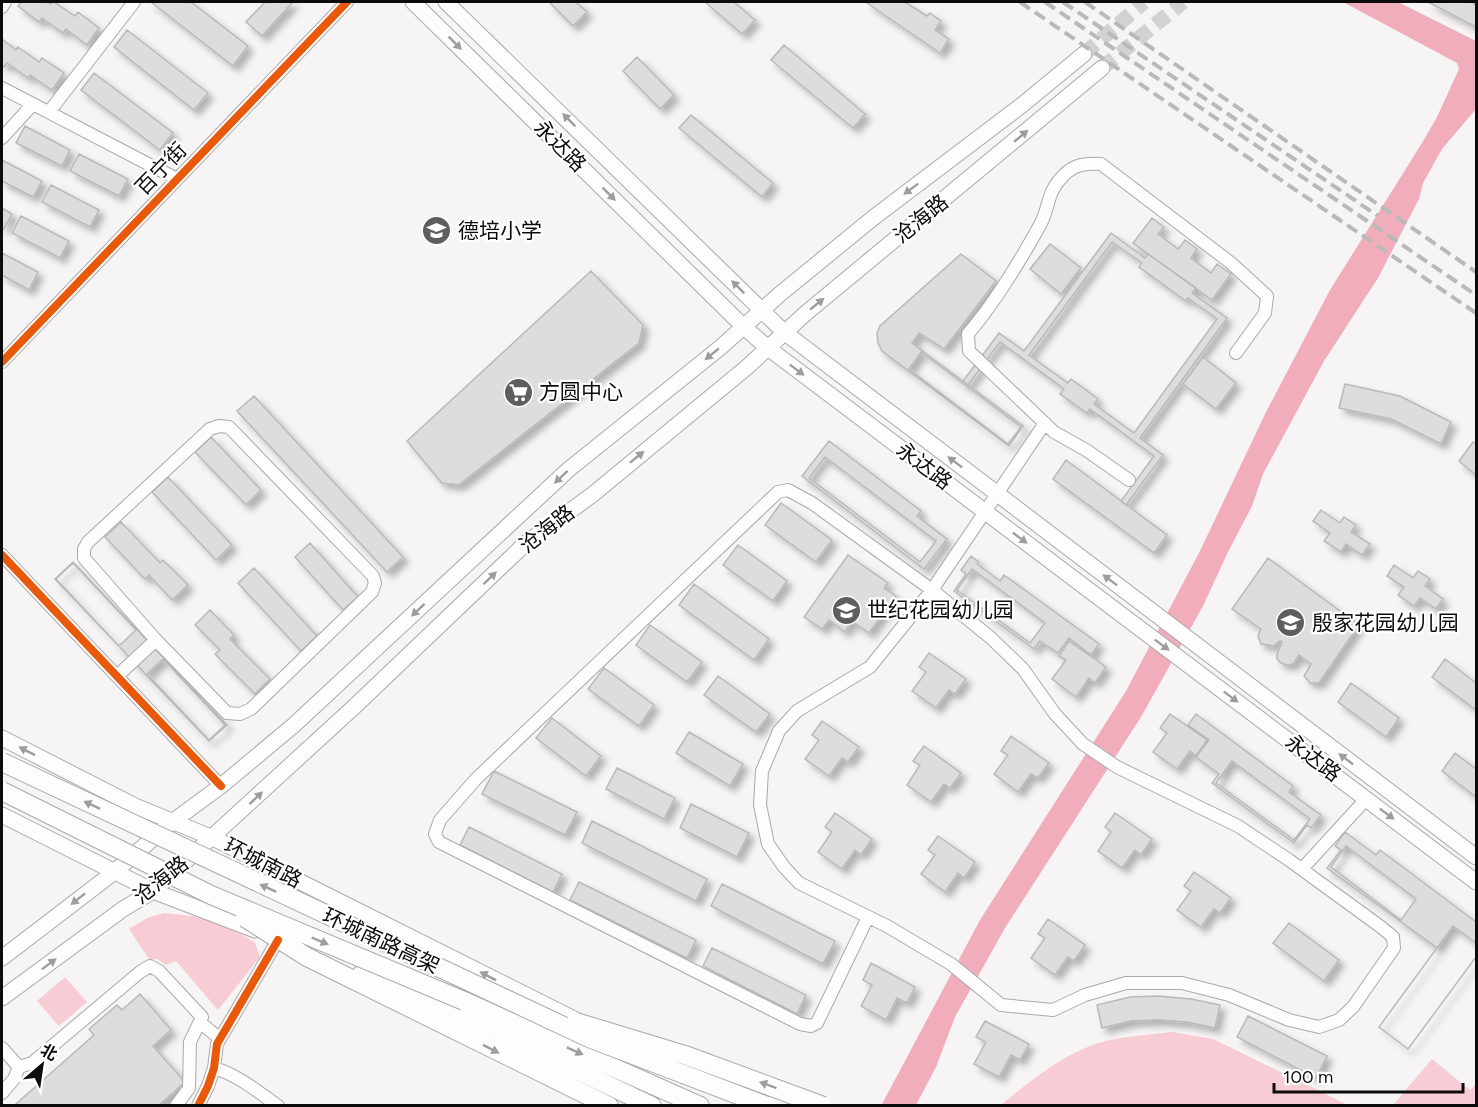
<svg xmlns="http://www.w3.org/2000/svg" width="1478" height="1107" font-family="Figtree,'Noto Sans SC',sans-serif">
<defs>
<filter id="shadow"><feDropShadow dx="5.5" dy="5.5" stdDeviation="3" flood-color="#0004"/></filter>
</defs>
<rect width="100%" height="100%" fill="#f6f4f4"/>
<path fill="#f8ccd5" d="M164 913 201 917 243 935 255 943 260 957 218 1010 176 961 166 965 157 959H149L129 929 147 918Z
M65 977 87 1002 59 1026 37 1001Z
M1172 1032 1213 1039 1348 1105H1001C1030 1081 1062 1055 1098 1043 1122 1036 1148 1035 1172 1032Z
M1432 1059 1470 1090 1476 1084V1105H1393Z"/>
<path fill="#f1adbb" d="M1343 2H1398L1476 41V109L1442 149 1423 183 1419 199 1378 278 1324 361 1263 474 1252 506 1228 552 1203 606 1141 717 1005 928 955 1017 936 1067 916 1105 881 1106 980 920 1126 691 1200 551 1266 412 1330 290 1422 143 1437 117 1459 69 1457 63Z"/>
<path fill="#dedcdd" stroke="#bab8b8" stroke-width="1.5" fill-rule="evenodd" filter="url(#shadow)" d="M21 2H47L51 4 54 2 75 16 78 12 99 28 87 45 66 29 63 33 42 18 39 22 18 6Z
M151 2H191L248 46 233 66Z
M265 2H293L262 36 246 22Z
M549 2H576L587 12 573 26Z
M705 2H734L755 20 742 34Z
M868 2H905L927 16 930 13 941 21 935 30 949 39 940 53 867 3Z
M1428 2H1471L1476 5V27Z
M127 30 208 93 194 110 114 47Z
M2 39 16 50 18 47 39 62 42 58 64 73 52 90 30 75 28 78 7 63 4 67 2 65Z
M784 45 865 114 853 128 771 60Z
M637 57 674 95 660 109 623 71Z
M94 73 173 133 160 150 81 90Z
M691 115 773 183 762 197 679 128Z
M25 126 70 150 62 166 16 143Z
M79 154 128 179 119 196 70 171Z
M2 160 42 181 33 197 2 181Z
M51 185 99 210 90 227 42 202Z
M2 208 12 214 3 230 2 229Z
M21 216 69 241 60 258 12 233Z
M1152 218 1164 227 1158 234 1178 249 1185 240 1197 249 1191 258 1211 273 1217 264 1231 274 1212 300 1133 243Z
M1111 233 1145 258 1148 254 1196 288 1192 293 1227 318 1140 438 1163 455 1126 505 1121 501 1154 456 1090 409 1087 413 1060 394 1064 389 1000 342 968 385 963 381 999 333 1024 351ZM1112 242 1142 263 1139 267 1186 301 1188 298 1217 319 1134 433 1094 404 1098 399 1071 379 1068 383 1029 355Z
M1050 244 1081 268 1061 294 1030 269Z
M2 253 38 272 29 290 2 275Z
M961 254 996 281 944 349 919 333 912 343 1023 426 1009 446 882 351 878 343 877 333 880 326Z
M591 271 643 325 639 343 459 485 442 483 407 441Z
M921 352 1021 427 1008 444 909 369Z
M1203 357 1236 383 1216 409 1183 384Z
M1345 384 1400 396 1451 422 1441 444 1391 419 1339 408Z
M254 396 403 557 387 572 237 411Z
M211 437 261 490 246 505 195 452Z
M829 441 921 511 917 516 947 539 924 569 802 476Z
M1473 442 1476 444V475L1459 461Z
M825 457 936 541 920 562 809 478Z
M1066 460 1167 535 1154 553 1053 479Z
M168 477 232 545 216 560 152 492Z
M781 503 832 540 816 562 765 525Z
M1321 510 1340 523 1344 517 1356 525 1351 532 1370 544 1362 555 1346 544 1341 552 1324 541 1330 533 1313 521Z
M121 522 160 563 163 560 188 585 172 600 149 575 145 579 105 537Z
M310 543 358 597 343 610 295 557Z
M738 545 787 581 773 601 723 565Z
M848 555 888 583 884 588 896 596 869 633 852 621 845 632 829 620 822 629 804 617Z
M971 556 979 562 977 564 1000 581 1004 575 1099 644 1091 655 1069 638 1058 653 1040 641 1034 649 954 591 966 574 961 570Z
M1268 558 1359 625 1319 683H1310L1304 676 1311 664 1299 655 1293 664 1287 665 1281 663 1277 659V654L1282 642 1280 641 1274 646 1261 644 1258 636 1261 629 1232 609Z
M73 562 227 725 209 741 55 579Z
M73 563 136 630 119 646 56 579Z
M1394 565 1413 578 1418 571 1430 579 1425 586 1443 599 1436 609 1420 598 1414 606 1398 595 1404 587 1387 576Z
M254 568 317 636 301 651 238 583Z
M972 569 1045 623 1030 643 957 590Z
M694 584 769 639 754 660 679 605Z
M210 610 234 635 230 639 270 679 255 694 215 654 220 650 195 625Z
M650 625 702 662 687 682 636 645Z
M1069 641 1106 667 1095 683 1089 678 1076 697 1052 679 1066 660 1059 656Z
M929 653 966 679 955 694 949 690 936 708 912 691 926 672 919 667Z
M163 659 225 725 209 740 147 674Z
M1445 659 1476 683V710L1432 677Z
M604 668 654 705 639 726 588 689Z
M718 676 770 714 756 732 704 695Z
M1351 683 1399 718 1386 737 1338 702Z
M1170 714 1207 740 1196 756 1190 751 1177 769 1153 752 1167 733 1160 728Z
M1196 714 1293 786 1289 792 1321 815 1311 828 1307 825 1294 843 1212 783 1219 774 1196 757 1209 740 1188 725Z
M552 718 601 756 586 776 536 738Z
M822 721 859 747 848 762 842 758 829 776 805 759 819 740 812 735Z
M689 732 743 764 730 786 676 753Z
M1011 736 1049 763 1038 778 1031 774 1018 792 994 774 1008 755 1001 751Z
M924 746 961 773 950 788 944 784 931 802 907 785 920 765 913 761Z
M1455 753 1476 769V797L1442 771Z
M1232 761 1310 819 1294 840 1216 783Z
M617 768 675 798 664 819 606 789Z
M494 771 577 812 565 835 482 794Z
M691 804 749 833 737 857 680 828Z
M835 813 872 839 861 855 855 850 842 869 818 852 832 832 825 827Z
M1115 813 1152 839 1141 855 1135 850 1122 868 1098 851 1111 832 1105 827Z
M592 821 707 879 696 901 582 843Z
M469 827 562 874 553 892 460 845Z
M1345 832 1376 855 1380 850 1476 922V957L1408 1049 1379 1027 1437 948 1327 868 1341 850 1335 846Z
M938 836 975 862 964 878 958 873 945 892 921 874 935 855 928 850Z
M1346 846 1416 899 1401 920 1331 867Z
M1194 872 1231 898 1220 913 1214 909 1201 927 1177 910 1191 891 1184 886Z
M579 882 696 940 687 958 570 900Z
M722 884 835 941 823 964 711 906Z
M1048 919 1085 945 1074 961 1068 957 1055 975 1031 958 1045 938 1038 934Z
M1289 923 1339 960 1324 981 1273 943Z
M1453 926 1476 943V957L1408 1049 1379 1027Z
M712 948 806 995 797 1014 703 966Z
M871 963 915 987 907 1003 897 998 886 1020 861 1006 872 985 863 980Z
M140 994 171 1030 153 1046 185 1082 158 1106H17L16 1104 94 1035 89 1029 117 1005 122 1010Z
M1158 996 1191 999 1220 1005 1215 1028 1186 1022 1159 1020 1131 1021 1102 1028 1097 1005 1130 997Z
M1248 1016 1327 1056 1316 1078 1237 1037Z
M985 1021 1029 1044 1020 1060 1011 1055 999 1077 974 1064 986 1042 976 1037Z"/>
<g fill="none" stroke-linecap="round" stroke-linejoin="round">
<path stroke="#d3d1d1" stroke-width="15" stroke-dasharray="15 8" stroke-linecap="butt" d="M1084 54 1144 2
M1102 68 1183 2"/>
<defs>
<path id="minor" d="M2 7 5 2
M2 88 177 179
M49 112 134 2
M2 138 33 104
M2 362 347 2
M219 426 229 427 373 576 375 583 372 592 251 709 240 714 227 713 156 640 84 558V549L88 542 210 429Z
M1129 480 1086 450 1054 432 969 351 968 334C996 301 1019 263 1040 225 1050 207 1046 193 1063 176 1074 164 1086 163 1101 164L1231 263 1267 296 1265 313 1236 353
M2 555 221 786
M117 676 156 640
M1302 869 1367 798
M868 917 817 1023 811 1026 800 1024 439 842 435 834 440 820 476 779 778 492 788 490 812 503 932 590 991 638 1023 669 1055 714 1083 744 1117 767 1238 826 1289 860 1381 927 1393 937 1394 948 1353 1007 1339 1020 1319 1027 1289 1020 1229 995 1182 983H1126L1085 995 1053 1010 1001 1005 951 964 887 926 799 883 784 867 768 844 760 805 762 771 779 731 797 711 870 667 932 590 1045 423
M201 1023 220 1039
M2 1048 19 1067
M19 1067 32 1063 140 972 150 966 159 971 202 1017 190 1042 189 1088 176 1106
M214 1068C238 1075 257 1091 278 1106
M2 1093 14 1079 19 1067
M198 1106 208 1086 214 1068 217 1044 278 940"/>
<path id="major" d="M413 2 744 327 768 348 1476 882
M446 2 784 332 1476 857
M2 738 135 806 213 838 586 1025
M2 815 153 891 255 930
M2 958 113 873 172 822 221 786 294 725 568 470 721 347 780 294 873 218 1022 105 1084 54
M360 974 512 1039
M2 998 123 909 153 891 354 707 526 543 592 495 746 368 806 313 1102 68"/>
<path id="highway" d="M307 957 609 1106
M464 1001 700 1106
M503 1035 652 1106"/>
</defs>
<use href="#minor" stroke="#aaa8a9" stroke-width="14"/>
<use href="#major" stroke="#aaa8a9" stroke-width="17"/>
<use href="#highway" stroke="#aaa8a9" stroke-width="20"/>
<use href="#minor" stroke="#fefdfd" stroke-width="12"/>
<use href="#major" stroke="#fefdfd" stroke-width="15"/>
<use href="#highway" stroke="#fefdfd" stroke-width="18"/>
<path stroke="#bab9b9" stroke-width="4" stroke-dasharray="12 6" stroke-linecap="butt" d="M1020 2 1476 313
M1045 2 1476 295
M1063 2 1378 216
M1085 2 1476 272"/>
<defs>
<path id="highway-bridge" d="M2 762 589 1038 767 1106
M2 791 211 895 464 1001
M245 918 307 957
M576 1022 685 1055 823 1106"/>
</defs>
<use href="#highway-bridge" stroke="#aaa8a9" stroke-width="20" stroke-linecap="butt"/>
<use href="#highway-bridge" stroke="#fefdfd" stroke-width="18"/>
<defs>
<path id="cycleway" d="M2 362 347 2
M2 555 221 786
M198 1106 208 1086 214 1068 217 1044 278 940"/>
</defs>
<use href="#cycleway" stroke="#fff" stroke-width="11"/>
<use href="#cycleway" stroke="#e8590c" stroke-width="8"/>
</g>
<defs><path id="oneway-solid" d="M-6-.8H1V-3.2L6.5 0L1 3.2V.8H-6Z" transform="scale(1.5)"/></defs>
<g fill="#9e9d9d">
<use href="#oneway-solid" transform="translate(455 43) rotate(45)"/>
<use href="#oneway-solid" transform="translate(569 120) rotate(-135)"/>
<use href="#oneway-solid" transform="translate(1021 136) rotate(-40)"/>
<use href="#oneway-solid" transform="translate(911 189) rotate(143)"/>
<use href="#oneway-solid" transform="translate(609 194) rotate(45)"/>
<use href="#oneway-solid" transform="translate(738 287) rotate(-135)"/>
<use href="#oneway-solid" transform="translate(817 304) rotate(-39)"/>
<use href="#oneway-solid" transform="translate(712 354) rotate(141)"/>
<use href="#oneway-solid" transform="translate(797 370) rotate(37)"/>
<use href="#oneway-solid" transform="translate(637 457) rotate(-39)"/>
<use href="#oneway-solid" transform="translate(955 462) rotate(-143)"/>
<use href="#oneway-solid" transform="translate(561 477) rotate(137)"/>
<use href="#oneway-solid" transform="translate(1020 538) rotate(37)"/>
<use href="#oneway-solid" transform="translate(490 578) rotate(-44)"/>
<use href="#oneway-solid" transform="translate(1110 580) rotate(-143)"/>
<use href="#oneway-solid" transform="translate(418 610) rotate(137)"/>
<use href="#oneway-solid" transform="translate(1162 645) rotate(37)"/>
<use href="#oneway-solid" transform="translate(1231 697) rotate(37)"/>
<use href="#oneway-solid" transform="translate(27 751) rotate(-153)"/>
<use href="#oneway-solid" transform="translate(1346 759) rotate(-143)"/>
<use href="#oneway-solid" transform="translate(256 798) rotate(-43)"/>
<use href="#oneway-solid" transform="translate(92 805) rotate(-155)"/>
<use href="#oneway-solid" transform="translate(1387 814) rotate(37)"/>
<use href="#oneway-solid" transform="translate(268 888) rotate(-155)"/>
<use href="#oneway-solid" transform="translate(78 899) rotate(142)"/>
<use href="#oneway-solid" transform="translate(320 941) rotate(23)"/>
<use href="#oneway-solid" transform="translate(49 964) rotate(-37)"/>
<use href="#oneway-solid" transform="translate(488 976) rotate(-153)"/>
<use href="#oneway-solid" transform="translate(491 1049) rotate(27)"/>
<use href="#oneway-solid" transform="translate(575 1051) rotate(24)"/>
<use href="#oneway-solid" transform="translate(768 1085) rotate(-160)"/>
</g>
<defs>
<symbol id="school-disc" viewBox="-11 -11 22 22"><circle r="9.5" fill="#5f5d5d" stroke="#fff"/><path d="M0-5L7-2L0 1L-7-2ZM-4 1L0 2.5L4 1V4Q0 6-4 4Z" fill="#fff"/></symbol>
<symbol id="supermarket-disc" viewBox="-11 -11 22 22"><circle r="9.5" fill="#5f5d5d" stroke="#fff"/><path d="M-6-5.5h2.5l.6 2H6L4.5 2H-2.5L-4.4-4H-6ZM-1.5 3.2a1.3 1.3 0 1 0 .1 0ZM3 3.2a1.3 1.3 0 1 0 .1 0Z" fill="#fff"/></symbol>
</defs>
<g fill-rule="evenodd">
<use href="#school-disc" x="420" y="214" width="33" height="33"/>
<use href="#supermarket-disc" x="502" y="376" width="33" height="33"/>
<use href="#school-disc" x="830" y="594" width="33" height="33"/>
<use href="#school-disc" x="1274" y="606" width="33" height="33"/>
</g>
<g text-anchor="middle" stroke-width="4.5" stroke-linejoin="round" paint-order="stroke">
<g font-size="21" fill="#0d0c0c" stroke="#fff">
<text transform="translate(560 146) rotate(45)" y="7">永达路</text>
<text transform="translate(161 169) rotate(-46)" y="7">百宁街</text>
<text transform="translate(921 219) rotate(-39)" y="7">沧海路</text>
<text transform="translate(924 466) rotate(37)" y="7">永达路</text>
<text transform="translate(547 529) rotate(-38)" y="7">沧海路</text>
<text transform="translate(1313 758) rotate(37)" y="7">永达路</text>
<text transform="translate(263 863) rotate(27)" y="7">环城南路</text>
<text transform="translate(161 880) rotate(-38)" y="7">沧海路</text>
<text transform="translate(381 941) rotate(25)" y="7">环城南路高架</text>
</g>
<g font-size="21" fill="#0d0c0c" stroke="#fff" text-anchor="start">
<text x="458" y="238">德培小学</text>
<text x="539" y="399">方圆中心</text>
<text x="867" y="617">世纪花园幼儿园</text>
<text x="1312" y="630">殷家花园幼儿园</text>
</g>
</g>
<rect width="1478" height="1107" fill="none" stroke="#0d0c0c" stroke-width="6"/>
<g transform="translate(42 1065) rotate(29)" stroke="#ffffff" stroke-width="4.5" paint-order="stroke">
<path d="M0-4.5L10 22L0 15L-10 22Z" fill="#0d0c0c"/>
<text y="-9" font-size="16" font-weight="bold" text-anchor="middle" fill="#0d0c0c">北</text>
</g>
<path d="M1274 1083v9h189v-9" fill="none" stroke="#0d0c0c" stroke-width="3"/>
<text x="1283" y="1083" font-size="18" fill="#0d0c0c" stroke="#ffffff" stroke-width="4.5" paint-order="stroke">100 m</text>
</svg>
